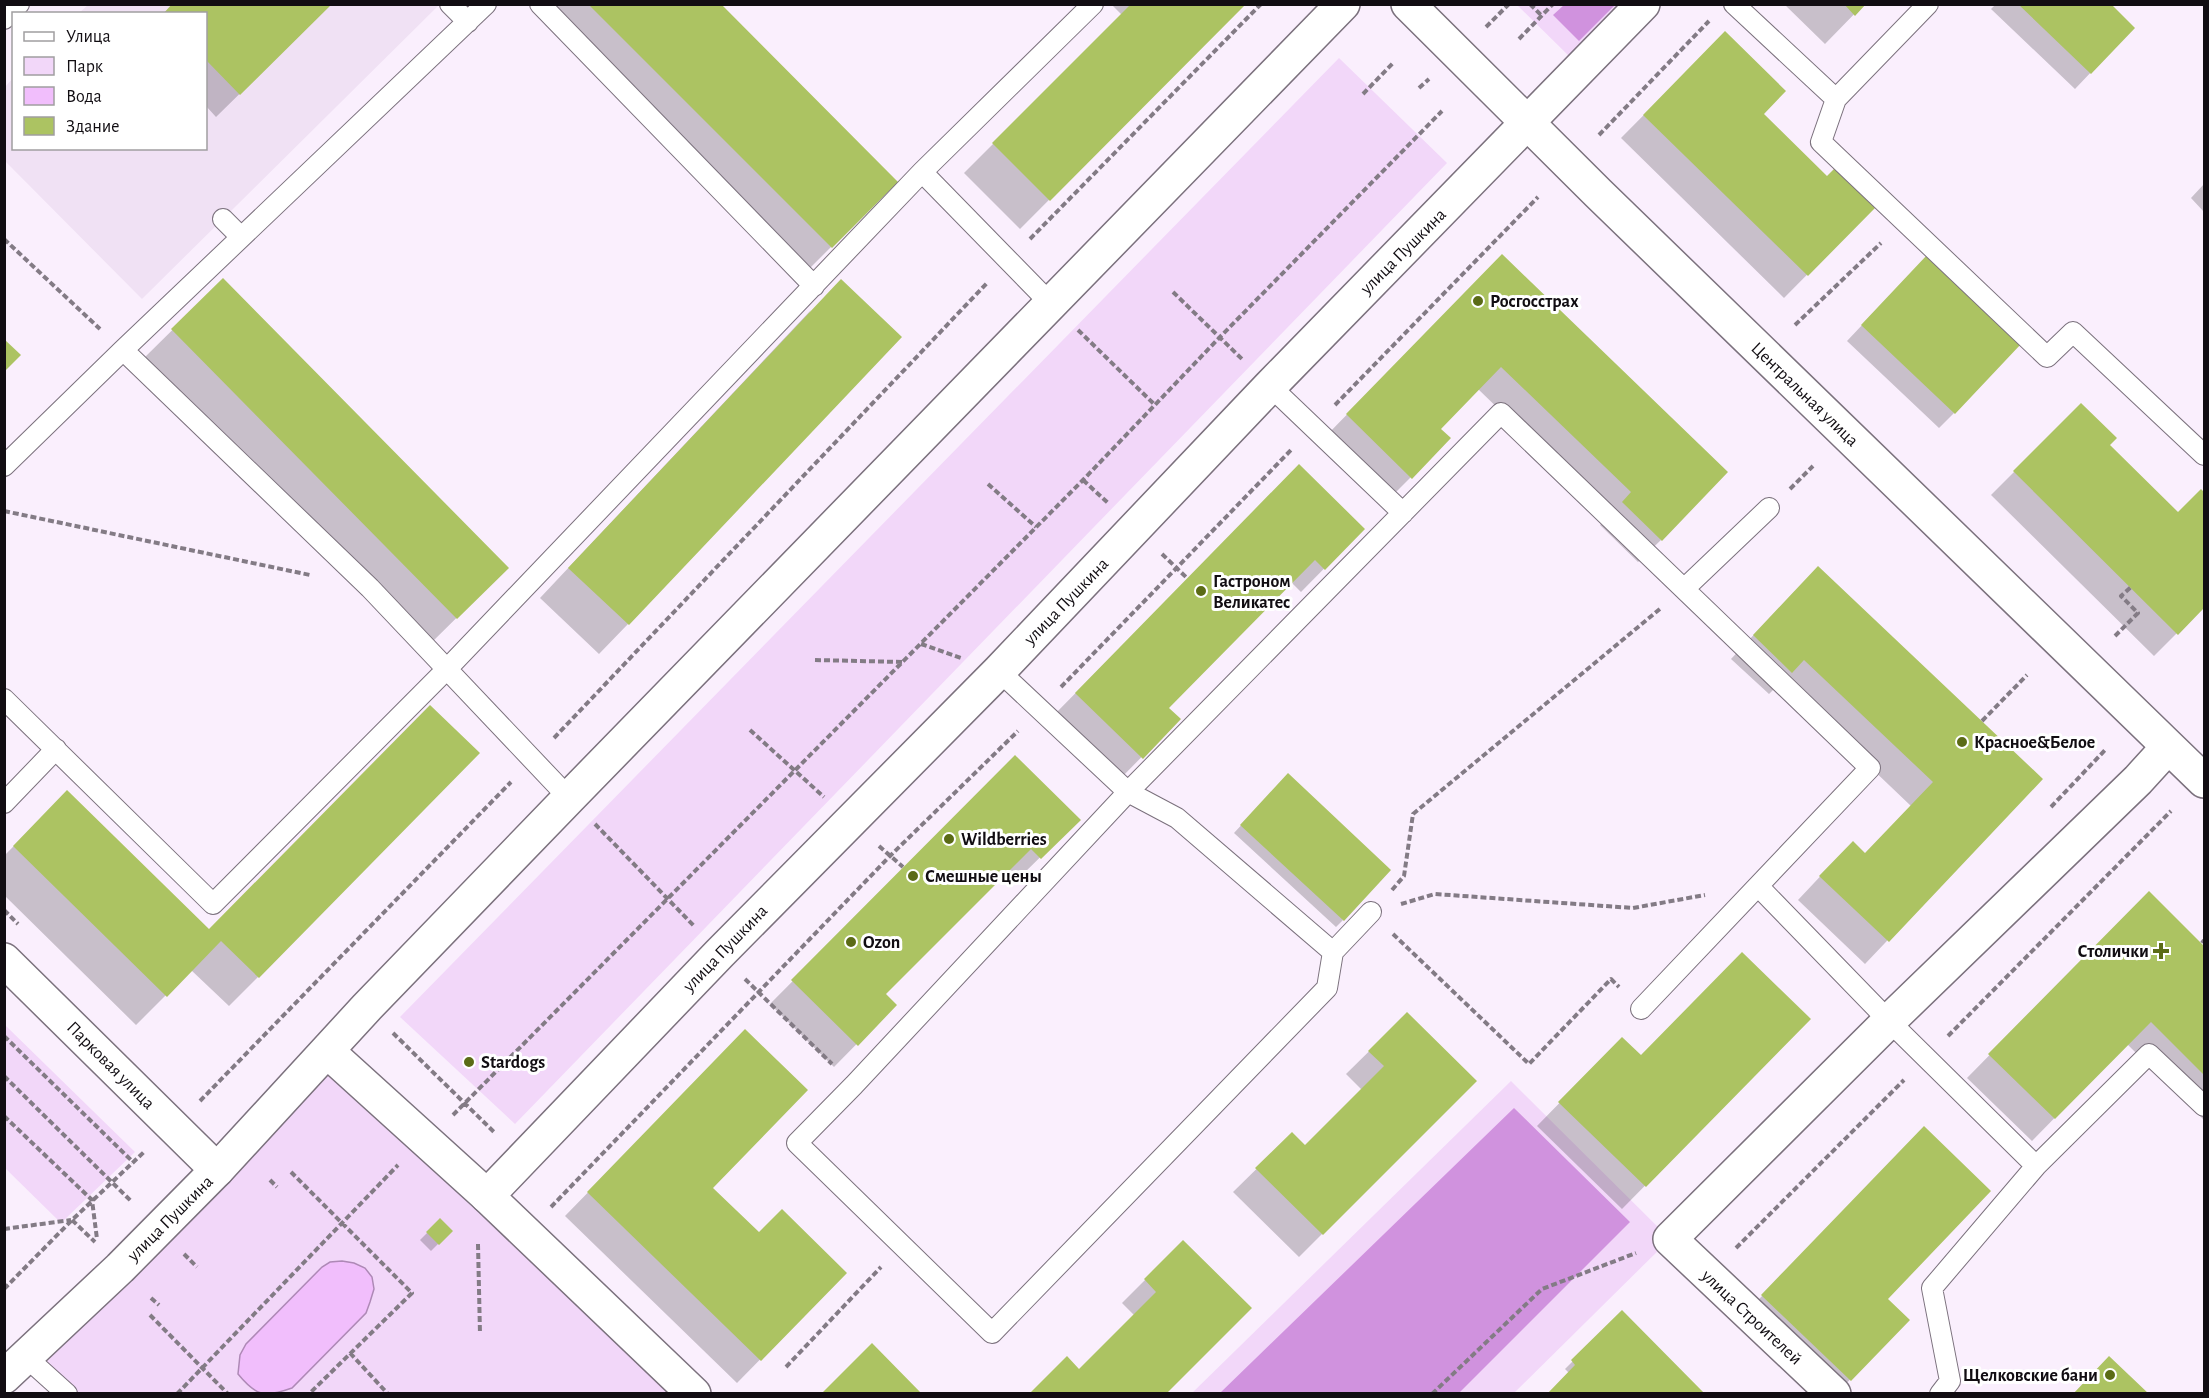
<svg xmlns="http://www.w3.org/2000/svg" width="2209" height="1398" font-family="'Alegreya Sans',sans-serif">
<rect width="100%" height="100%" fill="#faeffd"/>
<path fill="#f0e1f4" d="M88 5H439L142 299 5 161V87L13 78 14 148H206V14L79 13Z"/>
<path fill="#f2d7f9" d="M1517 5H1625L1572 59Z
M1339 58 1447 163 515 1124 400 1017Z
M5 1025 135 1152 61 1223 5 1168Z
M327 1051 694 1393H278L292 1388 366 1313 374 1289 322 1267 246 1344 240 1355 251 1389 261 1393H67L26 1357Z
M1511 1081 1670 1239 1514 1393 1191 1394Z"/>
<path fill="#d092de" d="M1564 5V4L1615 5 1579 41 1553 15Z
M1514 1108 1630 1222 1459 1393H1220Z"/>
<path fill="#f1befc" stroke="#ae89b6" stroke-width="1.5" d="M342 1261 354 1263 365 1268 372 1277 374 1289 370 1302 366 1313 292 1388C264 1398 256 1396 238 1374L240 1355 246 1344 322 1267 330 1262Z"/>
<path fill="#0003" d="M331 4 216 117 206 106V14Z
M529 4H718L896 182 802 276Z
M1111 4H1244L1020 229 964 173 1122 15Z
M1784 4H1864L1825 44Z
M1996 4H2109L2133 28 2075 89 1991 9Z
M1725 33 1762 114 1827 178 1873 208 1784 298 1621 138Z
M2204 184V212L2191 198Z
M1502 256 1661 540 1638 562 1600 525 1609 516 1478 389 1439 429 1411 477 1388 500 1324 438Z
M1912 272 1954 413 1939 428 1847 341Z
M223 280 507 568 427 647 143 359Z
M811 310 628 624 599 654 540 598Z
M2081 405 2108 445 2178 514 2201 491 2204 494V606L2154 656 1991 495Z
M1299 466 1363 529 1301 592 1291 582 1167 708 1179 719 1119 780 1053 716Z
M1795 591 2041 779 1865 964 1798 900 1830 866 1865 854 1911 806 1781 682 1769 694 1731 659Z
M430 707 258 977 229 1006 191 970 136 1025 4 895V856L67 792 209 931Z
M1015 757 1078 820 1017 880 1007 871 884 994 895 1005 834 1067 770 1004Z
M1280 783 1343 920 1336 927 1234 833Z
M2149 893 2204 947V1120L2127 1044 2032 1141 1967 1078Z
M1407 1014 1475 1081 1299 1257 1233 1192 1292 1134 1305 1147 1362 1090 1346 1074Z
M1809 1019 1622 1209 1537 1126 1622 1039 1641 1057Z
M723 1054 711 1188 759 1234 845 1273 737 1383 565 1216Z
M1901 1151 1885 1299 1908 1320 1836 1394 1740 1319Z
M440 1220 451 1231 431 1251 420 1240Z
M1183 1242 1250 1308 1079 1371 1135 1316 1122 1303Z
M1622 1312 1569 1373 1565 1369Z"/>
<path fill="#acc362" d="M172 4H332L240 95 206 60V14H163Z
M588 4H721L898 182 832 248Z
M1131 4H1246L1050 201 992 143Z
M1844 4H1866L1855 16Z
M2018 4H2111L2135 28 2091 74Z
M1725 31 1786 91 1764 114 1827 176 1835 168 1875 208 1808 276 1643 115Z
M1502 254 1728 472 1662 541 1622 502 1631 492 1501 367 1441 429 1451 438 1412 479 1346 414Z
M1927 255 2021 344 1955 414 1861 325Z
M223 278 509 568 457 619 171 329Z
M841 279 902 337 629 625 568 568Z
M4 339 21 355 4 372Z
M2081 403 2117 438 2110 445 2178 512 2201 489 2204 492V608L2178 635 2013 471Z
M1299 464 1365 529 1325 570 1315 560 1169 708 1181 719 1143 759 1075 693Z
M1818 566 2043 779 1889 942 1819 876 1853 841 1865 853 1933 782 1804 660 1792 673 1753 635Z
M430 705 480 753 259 978 221 941 167 997 13 846 67 790 209 929Z
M1015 755 1081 820 1041 859 1031 849 886 994 897 1005 858 1046 791 980Z
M1288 773 1391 870 1344 921 1240 825Z
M2149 891 2204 946V1075L2151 1022 2055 1119 1988 1054Z
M1742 952 1811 1019 1646 1187 1558 1102 1622 1037 1641 1055Z
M1407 1012 1477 1081 1323 1235 1255 1168 1292 1132 1305 1145 1384 1066 1368 1051Z
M745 1029 808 1090 713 1188 759 1232 782 1209 847 1273 761 1361 587 1192Z
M1924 1126 1991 1191 1888 1299 1910 1320 1851 1381 1761 1295Z
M440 1218 453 1231 439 1245 426 1232Z
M1183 1240 1252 1308 1166 1394H1029L1067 1356 1079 1369 1156 1292 1144 1279Z
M1622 1310 1705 1394H1547L1575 1365 1571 1360Z
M872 1343 922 1394H821Z
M2109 1356 2149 1394H2073Z"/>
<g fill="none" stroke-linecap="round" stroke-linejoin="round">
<defs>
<path id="service" d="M450 4 468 22
M540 4 814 286
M1734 4 1836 99 1928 4
M4 19 19 4
M1836 99 1821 142 2047 357 2073 332 2204 455
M922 172 1051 304
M223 219 241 237
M123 350 370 588 569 798
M1270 386 1403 513
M4 466 123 350 486 4
M1684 589 1769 508
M999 671 1128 792 1177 818 1333 952
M4 699 213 904 446 670 922 172 1093 4
M4 803 56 749
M1758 886 1889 1021 2036 1166 1932 1288 1950 1381 1940 1394
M1371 912 1333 952 1327 988 992 1333 797 1143 854 1085 1128 792 1501 413 1870 768 1641 1009
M2036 1166 2149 1054 2204 1106
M26 1357 67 1394"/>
<path id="minor" d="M4 960 217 1170
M487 1196 694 1394
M1834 1394 1670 1239 1889 1021 2138 780 2168 747"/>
<path id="tertiary" d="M327 1051 487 1196 719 954 999 671 1270 386 1643 4
M4 1377 120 1268 217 1170 367 1007 569 798 1343 4"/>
<path id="secondary" d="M1408 4 1598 193 2204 781"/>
</defs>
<use href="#service" stroke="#7b717d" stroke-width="22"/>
<use href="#minor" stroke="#7b717d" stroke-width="36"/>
<use href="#tertiary" stroke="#7b717d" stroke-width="36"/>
<use href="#secondary" stroke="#7b717d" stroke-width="36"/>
<path stroke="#837b85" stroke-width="4" stroke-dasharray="6 3" stroke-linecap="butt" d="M1530 4 1542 16
M1486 27 1509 4
M1519 39 1553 4
M1419 88 1429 79
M1363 94 1393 63
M1599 135 1709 21
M4 239 100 329
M1030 239 1261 4
M1173 292 1243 360
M1795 325 1881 243
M1078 330 1154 404
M1335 405 1538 197
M1083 480 1108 503
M988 484 1036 527
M1790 489 1813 466
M4 511 310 575
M1162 554 1187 578
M2115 636 2138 613 2121 596 2131 587
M921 644 961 658
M815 660 903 662
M1061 687 1292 449
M1982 721 2027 675
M750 730 824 797
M554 738 987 283
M2051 807 2106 749
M595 824 694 926
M879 846 903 867
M1392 890 1404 876 1413 814 1661 608
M1401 904 1435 894 1633 908 1705 895
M4 910 18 924
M1393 934 1529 1064 1611 979 1619 987
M2202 943 2204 940
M745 979 832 1064
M393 1033 495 1133
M4 1036 133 1162
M1948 1036 2171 811
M4 1076 132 1202
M200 1101 511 782
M453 1115 1083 480 1220 337 1442 111
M4 1116 92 1200 97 1239
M291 1172 412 1293 309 1394
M270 1180 277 1187
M551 1207 890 856 1018 731
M72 1220 95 1242
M4 1229 71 1220
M478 1244 480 1334
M1736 1248 1904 1080
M184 1254 197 1267
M4 1289 72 1220 144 1152
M151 1298 159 1305
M150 1315 228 1394
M350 1353 388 1394
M786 1367 881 1267
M177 1394 398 1165
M1432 1394 1542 1289 1636 1253"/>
<use href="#service" stroke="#fff" stroke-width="20"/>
<use href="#minor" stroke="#fff" stroke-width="33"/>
<use href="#tertiary" stroke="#fff" stroke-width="33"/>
<use href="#secondary" stroke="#fff" stroke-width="33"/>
</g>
<g fill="#5b6b16" stroke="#fff" stroke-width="2">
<circle cx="1478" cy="301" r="6"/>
<circle cx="1201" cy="591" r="6"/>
<circle cx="1962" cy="742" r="6"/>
<circle cx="949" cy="839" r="6"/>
<circle cx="913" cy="876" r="6"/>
<circle cx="851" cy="942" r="6"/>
<path d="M2158 942h6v6h6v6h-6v6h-6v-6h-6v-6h6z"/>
<circle cx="469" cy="1062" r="6"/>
<circle cx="2110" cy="1375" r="6"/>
</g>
<g text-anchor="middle" stroke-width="6" stroke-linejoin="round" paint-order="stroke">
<g font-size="18" fill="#110d12" stroke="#fff">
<text transform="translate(1403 251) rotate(-45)" y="6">улица Пушкина</text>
<text transform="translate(1805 394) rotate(44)" y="6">Центральная улица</text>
<text transform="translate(1066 601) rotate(-46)" y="6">улица Пушкина</text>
<text transform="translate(725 948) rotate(-46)" y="6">улица Пушкина</text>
<text transform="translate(111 1065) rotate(45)" y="6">Парковая улица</text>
<text transform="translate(170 1218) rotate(-45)" y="6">улица Пушкина</text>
<text transform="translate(1752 1317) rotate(43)" y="6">улица Строителей</text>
</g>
<g font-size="18" font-weight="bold" fill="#110d12" stroke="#fff" text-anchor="start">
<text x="1490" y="307">Росгосстрах</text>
<text x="1213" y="587">Гастроном<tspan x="1213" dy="21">Великатес</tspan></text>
<text x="1974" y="748">Красное&amp;Белое</text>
<text x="961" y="845">Wildberries</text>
<text x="925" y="882">Смешные цены</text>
<text x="863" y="948">Ozon</text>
<text x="2149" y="957" text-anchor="end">Столички</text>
<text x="481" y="1068">Stardogs</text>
<text x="2098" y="1381" text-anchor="end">Щелковские бани</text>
</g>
</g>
<rect width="2209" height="1398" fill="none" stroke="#110d12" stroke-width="12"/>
<rect x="12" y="12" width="195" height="138" fill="#ffffff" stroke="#a09ea0" stroke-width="1.5"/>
<rect x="24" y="32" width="30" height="9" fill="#ffffff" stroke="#a09ea0" stroke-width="1.5"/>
<text x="66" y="42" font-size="18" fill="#110d12">Улица</text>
<rect x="24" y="57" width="30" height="18" fill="#f2d7f9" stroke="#a09ea0" stroke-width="1.5"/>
<text x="66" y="72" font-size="18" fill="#110d12">Парк</text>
<rect x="24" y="87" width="30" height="18" fill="#f1befc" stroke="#a09ea0" stroke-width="1.5"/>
<text x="66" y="102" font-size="18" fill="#110d12">Вода</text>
<rect x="24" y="117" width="30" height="18" fill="#acc362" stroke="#a09ea0" stroke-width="1.5"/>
<text x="66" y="132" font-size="18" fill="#110d12">Здание</text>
</svg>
